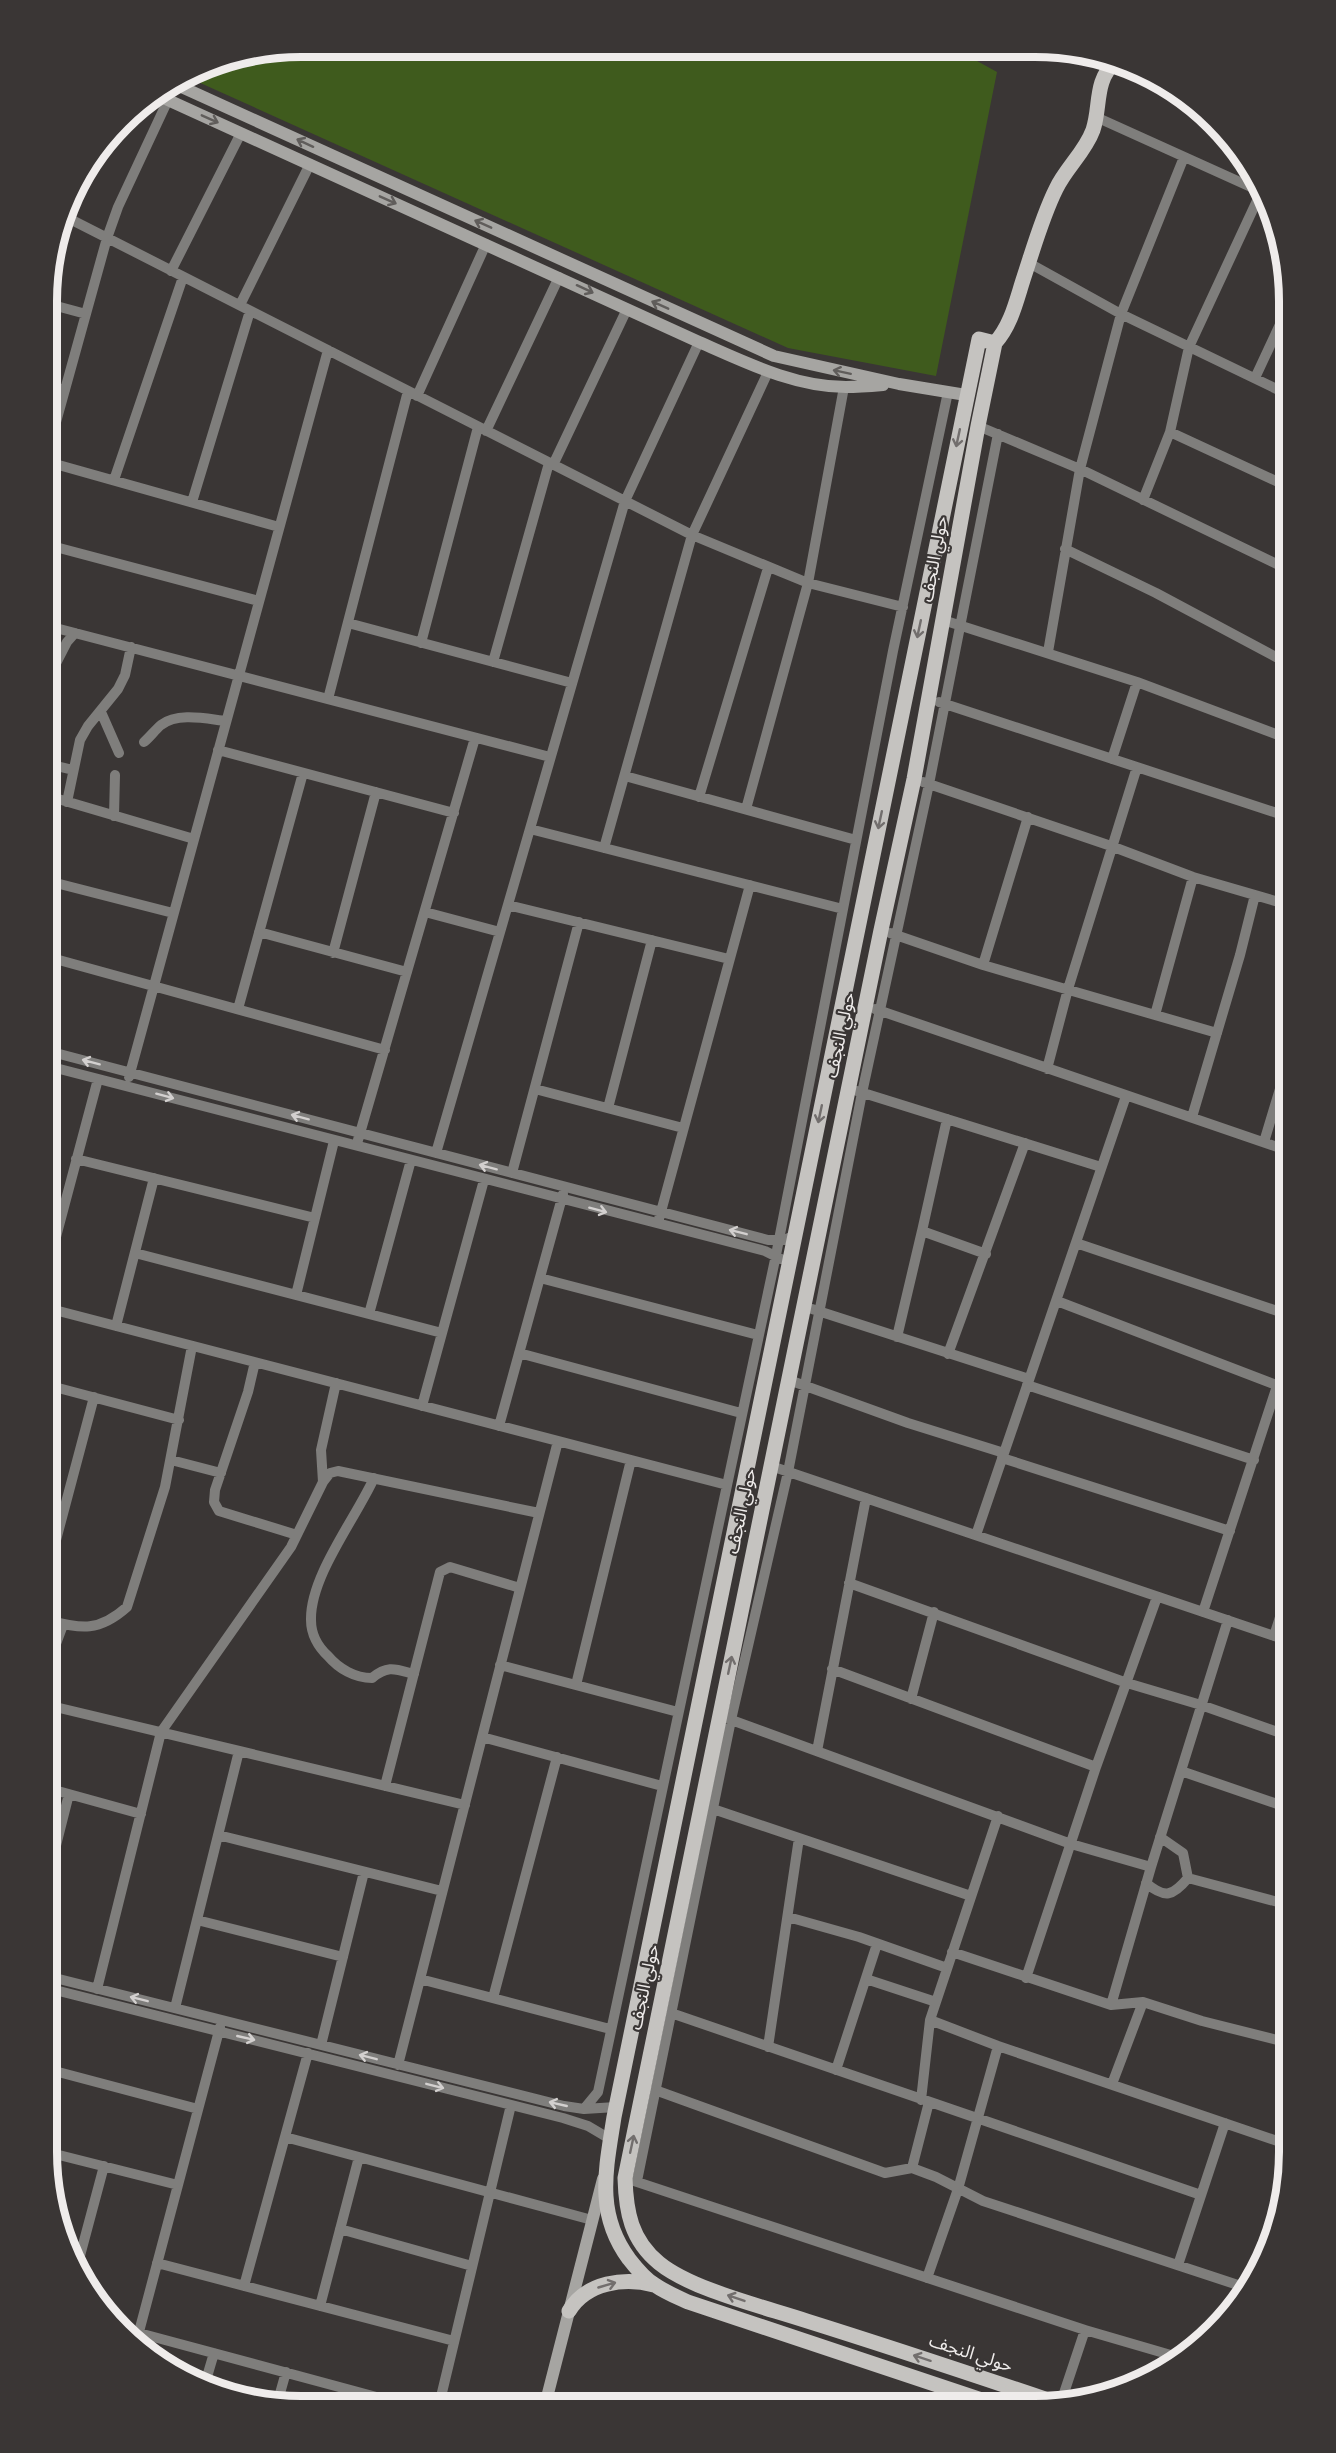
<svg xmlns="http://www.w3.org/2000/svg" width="1336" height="2453" font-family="'Crimson Pro','Noto Sans Arabic',serif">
<rect width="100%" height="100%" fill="#3a3635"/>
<path fill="#3f5b1d" d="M301 47 959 51 997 72 936 376 788 348 187 77 204 66Z"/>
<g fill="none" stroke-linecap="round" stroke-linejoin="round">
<path stroke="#7f7e7c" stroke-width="10" d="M1096 117 1262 192
M64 216 692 535 808 583 903 607
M1029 263 1121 314 1289 395
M171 271 241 133
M49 304 86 314
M240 305 310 164
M1255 378 1289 305
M49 386 65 390
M417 396 486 244
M978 426 1080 469 1289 570
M486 431 559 277
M1170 432 1289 487
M48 451 107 238 118 207 168 100
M48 462 279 527
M553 465 627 309
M114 480 183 277
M1143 500 1170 432 1189 347 1261 192
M192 502 250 311
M48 545 259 601
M1065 549 1156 593 1289 664
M943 620 1137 682 1289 739
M348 623 572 683
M48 626 550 757
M421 643 478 427
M1048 652 1080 469 1121 314 1184 157
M493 662 549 463
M48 679 67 642 75 633
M328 699 408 391
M939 702 1289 817
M101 712 119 753
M144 742C150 737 155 730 161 725 178 712 207 719 226 721
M218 750 454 813
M1112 759 1137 682
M48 764 73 770
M625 776 856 840
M923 782 1111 846 1193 877 1289 905
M48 796 194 839
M699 797 768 568
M67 802 80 740 88 726 118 689 125 675 131 647
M746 809 808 583 844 387
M1281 815 1289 793
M114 816 115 775
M530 829 843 909
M604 848 692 535 768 372
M48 881 173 913
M508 905 729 959
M425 912 500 932
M259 932 407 972
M890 933 983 965 1217 1033
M333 953 376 792
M48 957 385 1050
M983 965 1028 817
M238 1009 303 773
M875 1009 1289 1151
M1155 1015 1193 877
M48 1051 768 1240H784L794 1236
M48 1066 765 1251 781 1259
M1047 1069 1068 989 1137 767
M129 1077 328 350
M535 1089 683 1128
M857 1091 1101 1167
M608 1108 652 940
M1192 1117 1240 955 1255 895
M947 1119 922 1231 986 1254
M358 1140 475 738
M1264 1142 1289 1059
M436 1153 625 501 699 342
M76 1159 315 1218
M512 1173 579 922
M659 1219 750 885
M1076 1243 1289 1315
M135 1253 442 1333
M48 1267 98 1079
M540 1278 758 1335
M296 1295 334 1141
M1057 1301 1289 1390
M47 1308 727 1485
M812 1309 1029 1379
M369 1314 411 1160
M116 1326 154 1178
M897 1337 922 1231
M519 1353 741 1413
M948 1354 1025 1143
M255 1362 248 1392 215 1490 214 1502 219 1511 297 1535
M789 1380 908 1423 1004 1453
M47 1385 179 1420
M1027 1385 1254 1460
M422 1406 484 1180
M499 1426 563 1194
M1002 1458 1230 1531
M171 1460 221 1473
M771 1466 1289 1641
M374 1478C356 1518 310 1576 311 1620 311 1634 318 1647 328 1656 339 1669 355 1678 372 1678 388 1665 395 1669 414 1674
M323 1482 321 1450 336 1383
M976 1535 1126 1096
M47 1574 94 1397
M849 1583 1127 1683 1201 1705 1289 1736
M1203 1612 1277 1386
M47 1620C82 1629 99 1632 127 1607L165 1487 192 1346
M1274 1636 1289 1589
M500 1665 678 1712
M47 1668 63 1625
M832 1669 1096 1767
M576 1685 631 1460
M911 1699 934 1612
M47 1705 465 1805
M726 1718 1071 1844 1151 1867
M482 1737 662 1786
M817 1751 866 1498
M1181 1771 1289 1808
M385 1786 440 1572 450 1567 520 1588
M47 1788 141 1814
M713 1809 971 1896
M218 1835 442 1891
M1160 1837 1183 1853 1188 1878 1289 1905
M47 1881 69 1794
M1146 1883C1165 1899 1173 1896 1188 1878
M788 1917 859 1937 947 1968
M197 1920 343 1957
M952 1952 1111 2005 1143 2002
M47 1976 564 2106 584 2109 616 2107
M1026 1978 1096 1767 1157 1597
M420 1979 610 2029
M866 1979 936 2002
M47 1988 563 2118 588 2126 610 2139
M97 1989 161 1732 291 1547 323 1482 330 1473 338 1471 539 1513
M493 1998 557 1757
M1111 2005 1151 1867 1228 1620
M175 2008 239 1751
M671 2013 1201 2195
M930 2020 998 2046 1289 2145
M321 2045 364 1872
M768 2047 799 1838
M398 2065 558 1441
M47 2069 198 2109
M836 2070 877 1944
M1112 2084 1143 2002 1202 2021 1289 2043
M655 2090 885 2173 912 2168 936 2177 983 2201 1247 2288
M921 2100 930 2020 998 1816
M584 2109 598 2092 776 1255 893 651 948 392
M285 2137 592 2220
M47 2152 178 2185
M912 2168 929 2102
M631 2180 1085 2330 1181 2358
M637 2181 731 1720 788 1472 862 1093 929 784 998 434
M340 2229 472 2266
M157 2263 454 2341
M1178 2265 1225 2123
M77 2267 104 2166
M1256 2270 1284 2192
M927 2278 958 2189 998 2046
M244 2286 308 2053
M320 2306 359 2157
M139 2333 406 2405
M136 2343 220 2027
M204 2387 214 2353
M1061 2402 1085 2330
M277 2404 286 2372
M439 2405 511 2105"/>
<path stroke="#a6a5a2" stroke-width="12" d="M175 84 774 356 899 384 966 395
M157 95 699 342C745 362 794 387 846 387 858 387 871 386 883 385
M545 2405 603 2179"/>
<path stroke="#c5c3c0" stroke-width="15" d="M995 343 978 426 914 779 881 930 625 2178C626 2212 631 2240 659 2263 692 2290 765 2307 807 2321 890 2347 974 2375 1057 2403
M569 2311C586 2282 625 2277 654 2285
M1000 2406 688 2302C677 2297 665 2292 655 2285 645 2279 636 2268 629 2259 595 2213 606 2169 614 2117L979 339 995 343C1011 325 1016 302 1023 280 1033 250 1042 217 1056 189 1066 168 1085 152 1093 130 1101 106 1094 81 1115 62"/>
</g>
<defs><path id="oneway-shaft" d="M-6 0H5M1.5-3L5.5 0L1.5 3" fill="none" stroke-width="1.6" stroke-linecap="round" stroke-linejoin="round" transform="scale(1.5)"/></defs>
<g stroke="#605d5b">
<use href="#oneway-shaft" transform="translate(210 119) rotate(24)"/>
<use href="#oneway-shaft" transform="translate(305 143) rotate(-155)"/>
<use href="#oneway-shaft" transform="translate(388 200) rotate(24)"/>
<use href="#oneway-shaft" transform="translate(483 224) rotate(-156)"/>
<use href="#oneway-shaft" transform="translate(585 289) rotate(25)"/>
<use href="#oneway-shaft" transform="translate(660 305) rotate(-156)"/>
<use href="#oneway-shaft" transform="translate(842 372) rotate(-168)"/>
</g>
<g stroke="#726e6d">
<use href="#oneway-shaft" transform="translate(958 438) rotate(102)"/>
<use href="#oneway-shaft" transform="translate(919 629) rotate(102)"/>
<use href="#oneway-shaft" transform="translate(880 820) rotate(102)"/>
<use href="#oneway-shaft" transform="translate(820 1114) rotate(102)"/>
<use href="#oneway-shaft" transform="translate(730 1665) rotate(-78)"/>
<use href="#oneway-shaft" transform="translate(632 2144) rotate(-78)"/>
<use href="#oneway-shaft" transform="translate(607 2285) rotate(-16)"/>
<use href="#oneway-shaft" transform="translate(736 2298) rotate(-161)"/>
<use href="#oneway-shaft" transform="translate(922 2358) rotate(-162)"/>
</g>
<g stroke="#d3d0cf">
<use href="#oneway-shaft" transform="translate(91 1062) rotate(-165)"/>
<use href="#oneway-shaft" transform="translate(165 1096) rotate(15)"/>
<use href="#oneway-shaft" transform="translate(300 1117) rotate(-165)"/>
<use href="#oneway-shaft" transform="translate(488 1167) rotate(-165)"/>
<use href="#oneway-shaft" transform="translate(598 1210) rotate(15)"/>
<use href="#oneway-shaft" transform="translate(738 1232) rotate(-166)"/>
<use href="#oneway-shaft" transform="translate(139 1999) rotate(-166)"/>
<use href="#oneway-shaft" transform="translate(246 2038) rotate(13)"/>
<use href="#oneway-shaft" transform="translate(368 2057) rotate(-166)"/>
<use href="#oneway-shaft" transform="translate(435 2086) rotate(14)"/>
<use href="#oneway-shaft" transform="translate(558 2104) rotate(-167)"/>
</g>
<g text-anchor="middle" stroke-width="4.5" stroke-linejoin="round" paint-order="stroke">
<g font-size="18" fill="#efeceb" stroke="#3a3635">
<text transform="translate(934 559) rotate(-80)" y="6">حولي النجف</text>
<text transform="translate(840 1035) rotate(-78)" y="6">حولي النجف</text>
<text transform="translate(741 1511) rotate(-78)" y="6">حولي النجف</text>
<text transform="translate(644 1987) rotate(-78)" y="6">حولي النجف</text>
<text transform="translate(971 2353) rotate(18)" y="6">حولي النجف</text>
</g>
</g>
<path d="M0 0H1336V2453H0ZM301 57H1035A244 244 0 0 1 1279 301V2152A244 244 0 0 1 1035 2396H301A244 244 0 0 1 57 2152V301A244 244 0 0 1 301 57Z" fill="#3a3635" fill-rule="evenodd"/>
<path fill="none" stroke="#efeceb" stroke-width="8" d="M301 57H1035A244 244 0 0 1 1279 301V2152A244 244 0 0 1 1035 2396H301A244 244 0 0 1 57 2152V301A244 244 0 0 1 301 57Z"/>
</svg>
